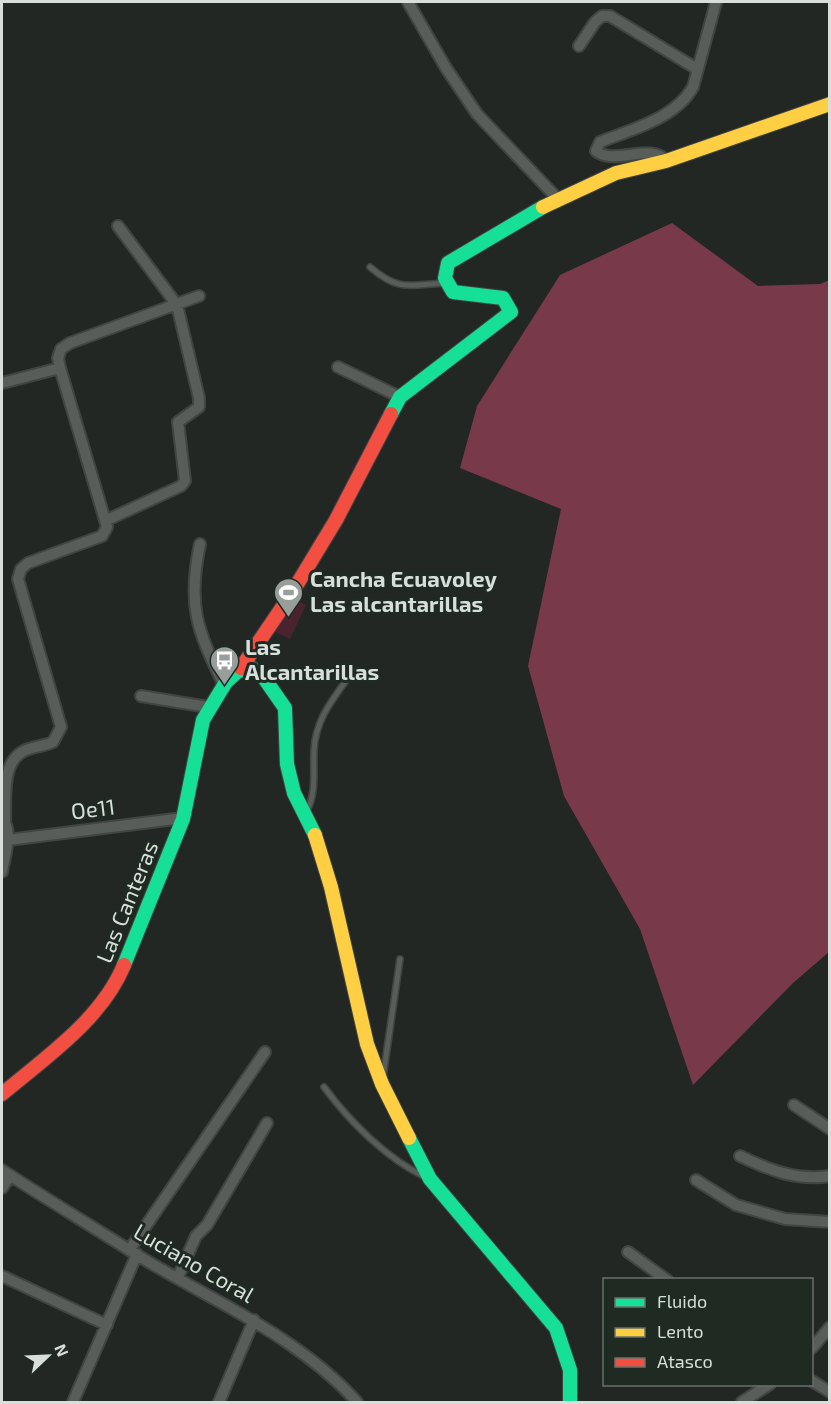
<svg xmlns="http://www.w3.org/2000/svg" width="831" height="1404" font-family="'Exo 2',sans-serif">
<rect width="100%" height="100%" fill="#222724"/>
<path fill="#49242e" d="M290 596 306 605 290 639 271 630Z"/>
<path fill="#783a4b" d="M672 223 758 286 820 284 830 280 829 952 793 983 693 1085 640 929 564 796 528 666 561 509 460 468 477 406 560 275Z"/>
<g fill="none" stroke-linecap="round" stroke-linejoin="round">
<defs>
<path id="lane" d="M370 267C399 292 409 285 445 283
M306 812C317 794 313 771 314 751 315 723 329 704 345 682
M383 1077 400 959
M324 1087C350 1122 386 1158 425 1177"/>
<path id="street" d="M408 2 446 68 477 114 557 198
M579 46 595 22 602 16H610L697 69
M666 161C652 142 614 166 596 151L600 142C632 129 675 119 693 87L716 2
M338 367 400 397
M2 383 60 368
M107 520 181 486 185 481 178 422 199 407V398L177 305 118 226
M200 544C187 606 197 630 224 685
M141 696 208 707
M2 819C14 830 4 857 2 872
M5 822C6 801 1 764 22 752 31 746 43 747 53 742L61 727 18 579 21 569 28 563 102 536 107 527 60 368 58 358 61 349 70 343 199 296
M8 840 183 818
M794 1105 830 1129
M740 1156C769 1170 797 1181 830 1176
M2 1170C46 1199 92 1226 137 1255 212 1301 297 1335 357 1402
M696 1180 736 1205 785 1219 830 1222
M2 1188 10 1176
M130 1249 265 1052
M628 1252 667 1280
M2 1276 107 1325
M178 1277 196 1236 207 1225 267 1123
M812 1348 830 1327
M812 1381 830 1392
M73 1402 137 1254
M219 1402 254 1320
M742 1402 770 1384"/>
<path id="fast" d="M391 414 400 397 511 312 503 298 453 292 445 278 448 263 543 207
M124 965 183 819 203 720 226 682 237 672 250 667 262 675 285 708 287 764 294 793 315 835
M409 1138 430 1179 556 1328 570 1370V1402"/>
<path id="slow" d="M543 207 616 173 666 161 830 104
M315 835 331 887 367 1044 382 1084 409 1138"/>
<path id="jam" d="M241 668 290 596 336 520 391 414
M2 1094C45 1058 102 1019 124 965"/>
</defs>
<use href="#lane" stroke="#404542" stroke-width="8"/>
<use href="#street" stroke="#404542" stroke-width="14"/>
<use href="#fast" stroke="#404542" stroke-width="16"/>
<use href="#slow" stroke="#404542" stroke-width="16"/>
<use href="#jam" stroke="#404542" stroke-width="16"/>
<use href="#lane" stroke="#585d5a" stroke-width="5"/>
<use href="#street" stroke="#585d5a" stroke-width="10"/>
<use href="#fast" stroke="#16e098" stroke-width="14"/>
<use href="#slow" stroke="#ffcf43" stroke-width="14"/>
<use href="#jam" stroke="#f24e42" stroke-width="14"/>
</g>
<defs>
<symbol id="stadium-pin" viewBox="-11 -11 22 30"><path d="M0 17L-7.5 6A9.5 9.5 0 1 1 7.5 6Z" fill="#989f9a" stroke="#1f2a23"/><path d="M0-5a6.5 5 0 1 0 0 10a6.5 5 0 1 0 0-10ZM-3.5-1.8h7v3.6h-7Z" fill="#fff"/></symbol>
<symbol id="bus-pin" viewBox="-11 -11 22 30"><path d="M0 17L-7.5 6A9.5 9.5 0 1 1 7.5 6Z" fill="#989f9a" stroke="#1f2a23"/><path d="M-5-6H5V4H4V6H2V4H-2V6H-4V4H-5ZM-3.5-4V0h7V-4ZM-3.5 1.2v1.5H-2V1.2ZM2 1.2v1.5H3.5V1.2Z" fill="#fff"/></symbol>
</defs>
<g fill-rule="evenodd">
<use href="#stadium-pin" x="272" y="576" width="33" height="45"/>
<use href="#bus-pin" x="208" y="644" width="33" height="45"/>
</g>
<g text-anchor="middle" stroke-width="6" stroke-linejoin="round" paint-order="stroke">
<g font-size="22" font-weight="bold" fill="#d8dfda" stroke="#1f2a23" text-anchor="start">
<text x="310" y="587">Cancha Ecuavoley<tspan x="310" dy="25">Las alcantarillas</tspan></text>
<text x="245" y="655">Las<tspan x="245" dy="25">Alcantarillas</tspan></text>
</g>
<g font-size="22" fill="#d8dfda" stroke="#1f2a23">
<text transform="translate(93 809) rotate(-7)" y="8">Oe11</text>
<text transform="translate(127 902) rotate(-68)" y="8">Las Canteras</text>
<text transform="translate(194 1263) rotate(30)" y="8">Luciano Coral</text>
</g>
</g>
<rect width="831" height="1404" fill="none" stroke="#d8dfda" stroke-width="6"/>
<rect x="603" y="1278" width="210" height="108" fill="#1f2a23" stroke="#69726c" stroke-width="1.5"/>
<rect x="615" y="1298" width="30" height="9" fill="#16e098" stroke="#69726c" stroke-width="1.5"/>
<text x="657" y="1308" font-size="18" fill="#d8dfda">Fluido</text>
<rect x="615" y="1328" width="30" height="9" fill="#ffcf43" stroke="#69726c" stroke-width="1.5"/>
<text x="657" y="1338" font-size="18" fill="#d8dfda">Lento</text>
<rect x="615" y="1358" width="30" height="9" fill="#f24e42" stroke="#69726c" stroke-width="1.5"/>
<text x="657" y="1368" font-size="18" fill="#d8dfda">Atasco</text>
<g transform="translate(48 1356) rotate(67)" stroke="#1f2a23" stroke-width="4.5" paint-order="stroke">
<path d="M0-4.5L10 22L0 15L-10 22Z" fill="#d8dfda"/>
<text y="-9" font-size="16" font-weight="bold" text-anchor="middle" fill="#d8dfda">N</text>
</g>
</svg>
